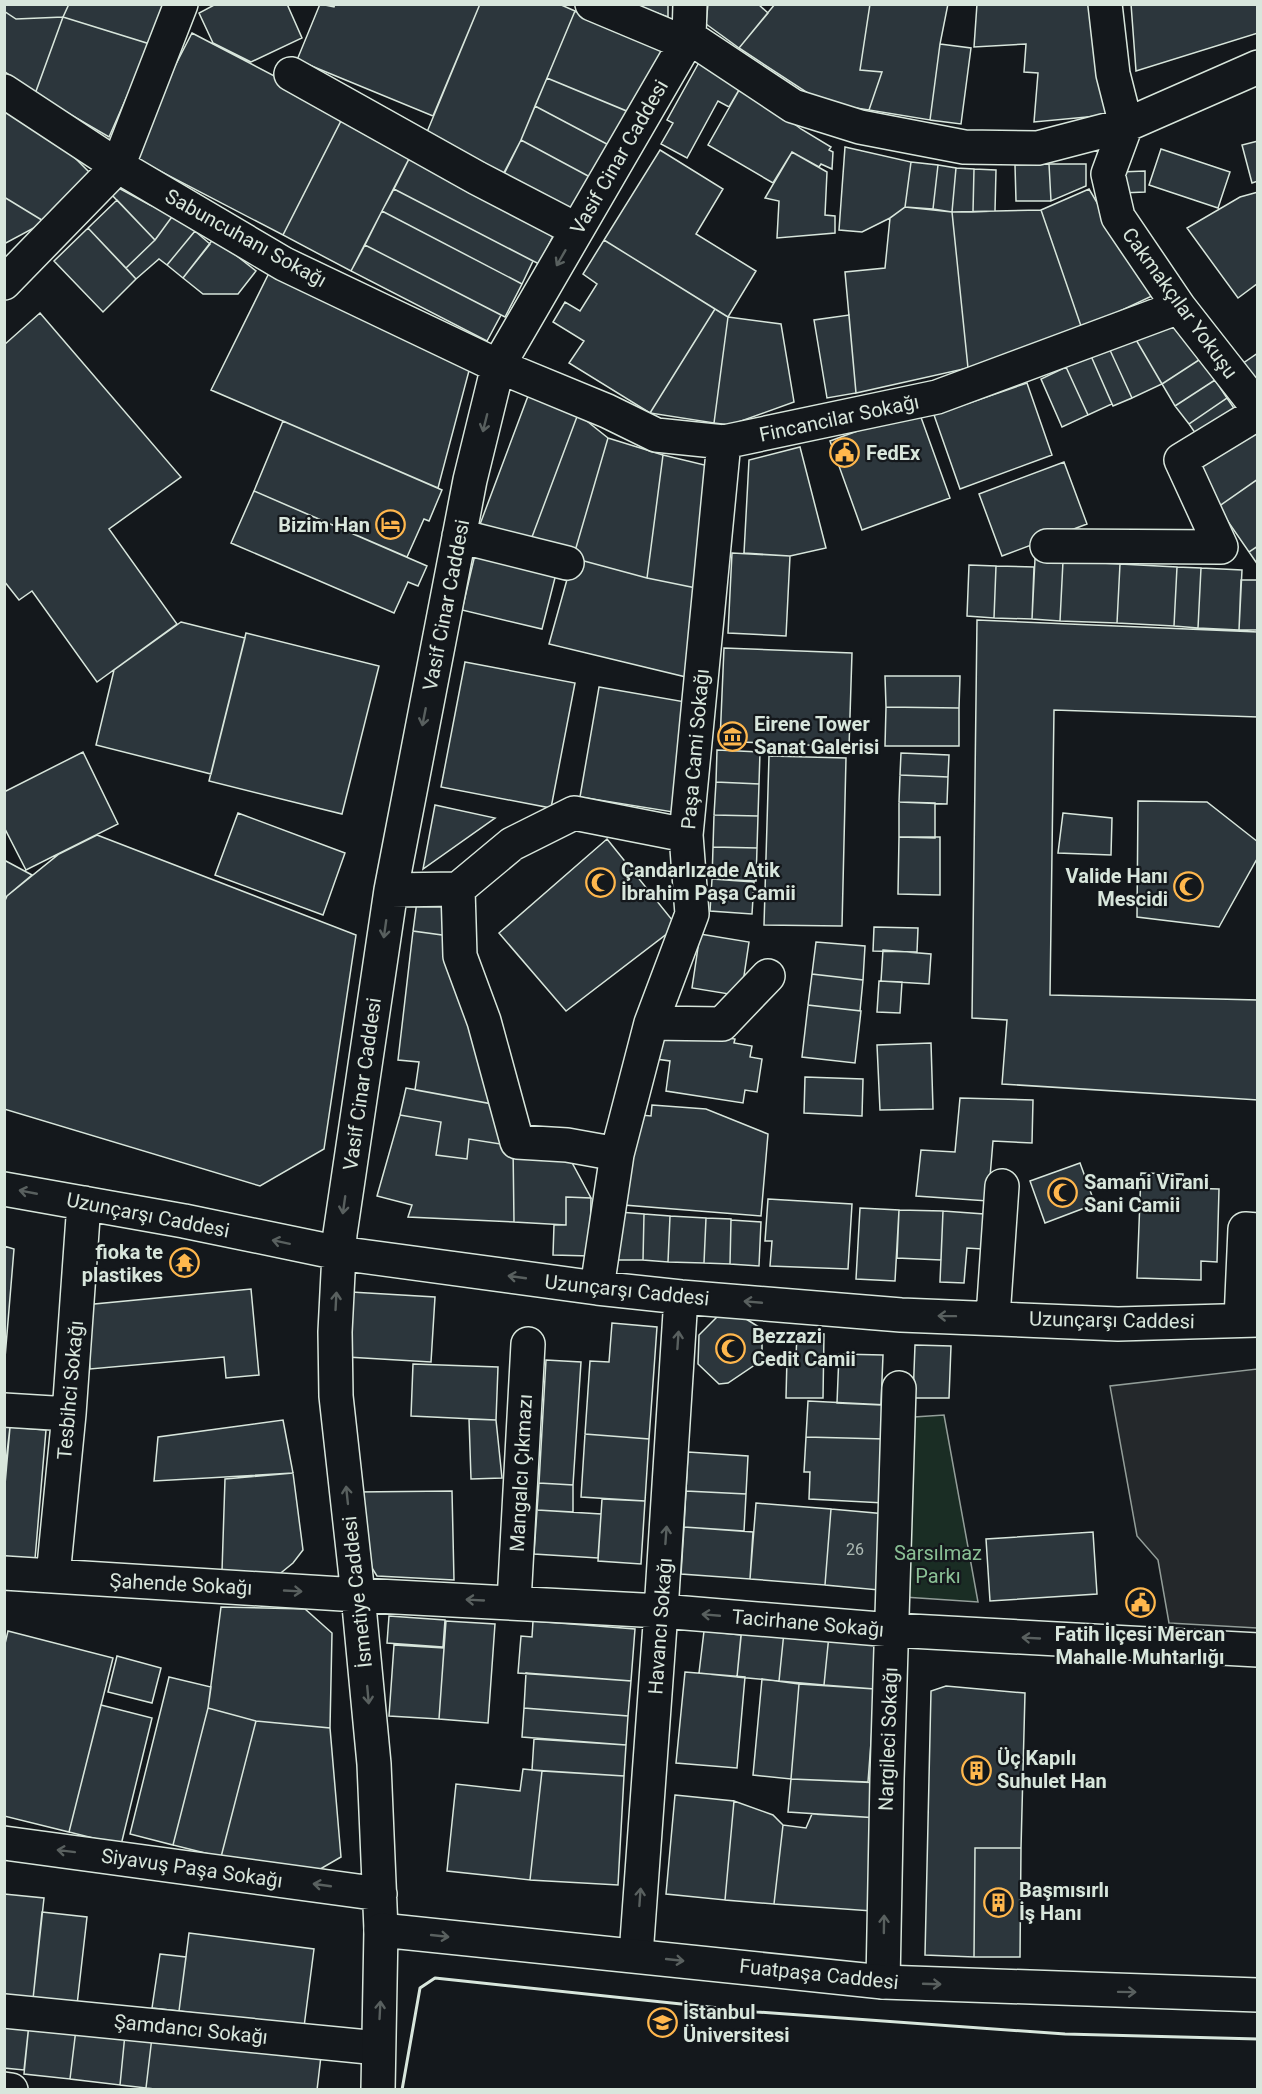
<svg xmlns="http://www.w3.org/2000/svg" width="1262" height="2094" font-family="Roboto,sans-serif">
<rect width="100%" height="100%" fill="#14181c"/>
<path fill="#1a2d24" stroke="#939e99" stroke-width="1.5" d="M944 1415 978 1602 904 1597 914 1417Z"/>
<path fill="#24282b" stroke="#939e99" stroke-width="1.5" d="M1257 1369V1628L1169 1623 1158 1560 1137 1536 1110 1386Z"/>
<path fill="#2c363c" stroke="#d8e6dc" stroke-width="1.5" d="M4 4H69L63 17 16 19 4 11Z
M69 4H167L150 44 63 17Z
M216 4H287L302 38 251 62 213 43 199 13Z
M320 4 334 7 335 4H480L433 116 297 60Z
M480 4H559L575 11 521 140 502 178 422 144Z
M632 4H668V17Z
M708 4H758L768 13 739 48 706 24Z
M775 4H870L860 70 882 72 869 110 823 103 739 48Z
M870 4H948L940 44 930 120 869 110 882 72 860 70Z
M977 4H1096L1108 115 1034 122 1038 73 1024 72 1026 44 974 47Z
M1131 4H1258V33L1136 71Z
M4 11 16 19 63 17 35 94 4 71Z
M575 11 664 49 636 115 547 78Z
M63 17 150 44 109 137 35 94Z
M192 33 345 113 283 235 129 155Z
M940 44 971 48 961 124 930 120Z
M702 57 742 85 729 107 718 101 687 158 661 144 673 123 667 120Z
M547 78 634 114 620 151 535 106Z
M742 85 801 129 831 147 829 150 833 152 832 169 821 164 819 167 792 152 773 183 708 145Z
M535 106 620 151 603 184 521 140Z
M4 107 58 141 95 178 45 222 4 197Z
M345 113 414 149 351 271 283 235Z
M521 140 603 184 566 222 497 186Z
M1258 141V181L1252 183 1242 145Z
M845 147 911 162 905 207 890 218 862 232 839 230Z
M414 149 559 224 539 264 394 189Z
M1161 149 1230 172 1218 208 1149 185Z
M660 150 723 189 696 234 756 271 728 317 604 240Z
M792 152 827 172 825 215 835 216V233L777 238 779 201 765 198Z
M911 162 938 165 933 209 905 207Z
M1049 164H1086V186L1051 201Z
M1049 164 1051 201H1016L1015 165Z
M938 165 956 168 952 212 933 209Z
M956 168 974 169 973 212H952Z
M974 169 996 170 995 211 973 212Z
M1145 171V192L1121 193 1120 172Z
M115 186 150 205 174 214 155 240 109 192Z
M394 189 533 261 522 284 382 211Z
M1089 189 1152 296 1082 329 1041 210Z
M1258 192V283L1238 298 1187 228 1240 197Z
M4 197 45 222 4 244Z
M117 200 155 240 126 268 88 228Z
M905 207 952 212 968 368 856 393 845 272 885 268 890 218Z
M1041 210 1082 329 968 368 952 212Z
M382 211 522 284 505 317 365 245Z
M174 214 195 231 167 265 159 259 136 279 126 268 155 240Z
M88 228 136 279 103 312 54 261Z
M195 231 210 244 183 278 167 265Z
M214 238 256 271 238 294H203L183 278Z
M604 240 715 309 650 413 569 363 584 341 553 322 565 302 580 311 597 284 583 274Z
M365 245 501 315 487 341 351 271Z
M272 267 470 367 438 488 211 390Z
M715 309 728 317 714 423 650 413Z
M40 313 181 477 109 529 177 624 97 682 32 591 19 600 4 581V345Z
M849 315 856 393 827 398 814 320Z
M728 317 781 324 794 402 730 425 714 423Z
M1174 318 1202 358 1162 384 1135 338Z
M1135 338 1162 384 1132 398 1109 348Z
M1109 348 1132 398 1113 406 1091 356Z
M1258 353V400L1239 366Z
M1091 356 1112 404 1088 415 1066 367Z
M1202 358 1215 380 1175 406 1162 384Z
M1066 367 1088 415 1062 427 1041 379Z
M1215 380 1227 398 1189 424 1175 406Z
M1027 383 1052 455 960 489 934 415Z
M528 396 578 414 529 545 479 527Z
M1227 398 1240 417 1202 443 1189 424Z
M918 409 950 498 862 530 830 441Z
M578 414 608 438 573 558 529 545Z
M283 421 442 490 429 521 424 519 407 557 254 491Z
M1258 431V479L1218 507 1191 466Z
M608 438 663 455 647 578 573 558Z
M800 447 826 548 790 556 744 553 749 460Z
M663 455 717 468 701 589 647 578Z
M1064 462 1087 524 1002 556 979 494Z
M1258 479V546L1249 552 1218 507Z
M254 491 427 566 418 586 408 582 394 613 231 543Z
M477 546 558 566 542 629 462 610Z
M1258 546V565L1249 552Z
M732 553 790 556 786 636 728 633Z
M573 558 647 578 701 589 686 677 549 644Z
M1035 559 1063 561 1060 621 1032 619Z
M1063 561 1120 564 1117 623 1060 621Z
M1120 564 1177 567 1174 626 1117 623Z
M969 565 996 566 994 618 967 616Z
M996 566 1034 567 1032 619 994 618Z
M1177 567 1201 568 1198 628 1174 626Z
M1201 568 1242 570 1239 630 1198 628Z
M1241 580H1258V630H1239Z
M977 620 1258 632V717L1054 710 1050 995 1258 1000V1100L1002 1084 1007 1020 972 1018Z
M181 622 245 638 211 774 96 745 114 670Z
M246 633 379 666 342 814 209 781Z
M724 648 852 653 849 747 720 741Z
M465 662 575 683 551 808 441 787Z
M885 676H960L959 708 886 707Z
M599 687 697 704 679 813 580 797Z
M886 707 959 708V746H885Z
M717 750 760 752 759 784 716 782Z
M83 752 118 824 26 870 4 827V792Z
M901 753 949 755 948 777 900 775Z
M769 756 846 758 842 926 764 925Z
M900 775 948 777 947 804 899 802Z
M716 782 759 784 758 816 714 815Z
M1138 801 1207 802 1258 842V857L1219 927 1137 917Z
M899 802 935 803V838L899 837Z
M435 805 495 818 423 869Z
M238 813 345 853 323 915 215 875Z
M1063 813 1112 818 1111 855 1058 853Z
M714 815 758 816 757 848 713 847Z
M97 835 356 935 324 1149 260 1186 4 1109V903L7 896 59 854Z
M899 837H940V895L898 894Z
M607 839 677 926 566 1011 499 933Z
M713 847 757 848 756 881 712 879Z
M4 860 32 875 7 896 4 903Z
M712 879 754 882 752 914 710 911Z
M417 901 450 902 449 936 413 931Z
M874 927 918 928 917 952 873 951Z
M413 931 449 936 503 1106 415 1090 419 1062 398 1060Z
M700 934 749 942 741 996 692 988Z
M816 942 865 946 863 980 812 974Z
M883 950 931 954 929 984 881 981Z
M812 974 863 980 860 1011 808 1005Z
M879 981 902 982 900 1013 877 1012Z
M808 1005 861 1011 855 1063 802 1057Z
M661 1027 735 1039 734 1043 752 1046 750 1057 762 1059 757 1092 745 1090 743 1103 666 1091 670 1061 656 1059Z
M931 1043 933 1109 880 1110 877 1045Z
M805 1077 863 1079 862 1116 804 1113Z
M406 1088 503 1106 513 1146 469 1139 467 1159 436 1155 441 1122 400 1115Z
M960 1098 1033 1100 1032 1143 993 1141 988 1201 916 1196 921 1150 955 1152Z
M652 1105 706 1109 768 1134 761 1216 624 1205 631 1114 651 1116Z
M400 1115 441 1122 436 1155 467 1159 469 1139 513 1146 514 1222 408 1217 412 1205 377 1196Z
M513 1146H563L591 1198 566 1197V1225L514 1222Z
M1080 1163 1095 1204 1045 1223 1030 1181Z
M1141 1173 1183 1174 1182 1188 1219 1189 1217 1262 1201 1261V1280L1137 1278Z
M566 1197 591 1198 590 1256 553 1255 554 1225H566Z
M768 1199 852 1204 848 1269 770 1266 772 1241H765Z
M860 1208 899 1210 895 1281 856 1279Z
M899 1210 943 1211 941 1260 897 1258Z
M943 1211 984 1214 982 1249 967 1248 964 1283 940 1282Z
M619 1212 644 1214 643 1260H617Z
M644 1214 670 1216 668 1262 643 1260Z
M670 1216 706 1218 704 1263 668 1262Z
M706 1218 731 1219 730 1264 704 1263Z
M731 1220 761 1222 759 1266 730 1264Z
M4 1246 14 1249 4 1370Z
M251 1289 259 1375 226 1378 224 1357 90 1369 84 1305Z
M351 1292 435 1297 431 1362 347 1357Z
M727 1307 762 1329V1360L728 1383 719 1384 698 1364 699 1335Z
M612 1323 657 1327 649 1439 585 1434 590 1361 609 1362Z
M797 1333 824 1334 823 1398H786L787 1358H796Z
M915 1345 951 1346 949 1398H913Z
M839 1354 883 1355 881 1405 837 1403Z
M546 1360 581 1362 573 1485 539 1483Z
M413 1364 498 1367 496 1420 411 1416Z
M808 1401 887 1405 885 1439 806 1437Z
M469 1419 496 1420 502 1478 471 1479Z
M283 1420 293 1473 154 1481 158 1437Z
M4 1427H10L4 1479Z
M10 1427 46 1430 35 1559 4 1557V1496Z
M585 1434 649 1439 645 1501 581 1497Z
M806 1437 885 1439 884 1503 809 1499 810 1472H804Z
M688 1452 748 1456 746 1494 686 1491Z
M293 1473 303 1550 293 1563 277 1576 222 1571 225 1479Z
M539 1483 573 1485V1512L537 1510Z
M452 1491 454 1580 377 1576 360 1549 356 1492Z
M686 1491 746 1494 744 1531 684 1527Z
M602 1499 645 1501 641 1564 598 1561Z
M756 1503 831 1509 825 1585 750 1579Z
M831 1509 886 1514 879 1590 825 1585Z
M537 1510 601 1514 598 1558 534 1554Z
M684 1527 753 1532 750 1579 681 1574Z
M1093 1532 1097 1594 990 1601 986 1539Z
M221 1607 305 1609 332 1633 330 1728 256 1721 208 1708Z
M389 1616 445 1620 443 1647 387 1643Z
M446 1621 495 1624 488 1723 439 1719Z
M533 1621 635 1629 631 1681 518 1673 521 1636 532 1637Z
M742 1627 784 1632 779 1681 737 1677Z
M8 1631 113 1658 69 1832 4 1816V1648Z
M704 1631 741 1635 737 1677 699 1673Z
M784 1632 829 1635 824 1685 779 1681Z
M829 1635 879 1639 875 1689 824 1685Z
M394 1645 444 1648 439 1719 389 1716Z
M117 1656 161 1668 152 1703 108 1692Z
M685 1672 745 1677 737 1768 676 1763Z
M526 1673 631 1681 628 1716 524 1708Z
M169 1677 211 1687 208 1708 173 1845 130 1834Z
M762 1679 799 1684 791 1779 753 1775Z
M799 1684 875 1689 868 1782 791 1779Z
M946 1686 1025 1693 1021 1848H975L974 1957 925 1955 931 1691Z
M101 1705 152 1718 121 1845 69 1832Z
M208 1708 256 1721 221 1857 173 1845Z
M524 1708 628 1716 626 1745 522 1737Z
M256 1721 330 1728 341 1857 310 1875 221 1857Z
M534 1739 626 1745 624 1776 532 1770Z
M523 1769 542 1771 530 1880 447 1871 456 1784 520 1791Z
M542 1771 624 1776 618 1885 530 1880Z
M791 1779 882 1783 879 1818 788 1812Z
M675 1795 734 1801 725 1900 666 1894Z
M734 1801 773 1815 783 1825 774 1904 725 1900Z
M812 1814 879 1818 872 1911 774 1904 783 1825 806 1828Z
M975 1848H1021L1020 1957H974Z
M4 1894 44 1898 33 1999 4 1996Z
M42 1912 87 1917 77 2005 33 1999Z
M189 1933 314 1949 304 2027 179 2011Z
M160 1954 186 1957 179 2011 152 2008Z
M4 2021 29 2024 24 2070 4 2068Z
M29 2024 76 2029 70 2079 24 2074Z
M76 2029 125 2034 120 2085 70 2079Z
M125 2034 152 2037 146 2088 120 2085Z
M152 2037 321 2056 317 2090H164L146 2088Z"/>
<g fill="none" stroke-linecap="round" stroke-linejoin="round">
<defs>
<path id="minor" d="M592 4 685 43
M1105 4 1113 74 1126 125 1108 174 1118 217 1179 307 1258 408
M689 37 793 106 860 127 964 147 1038 148 1126 125 1258 67
M291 74 477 178 577 230
M4 91 118 166 284 264 498 366 607 411 656 435 724 442 937 397 1179 307
M4 283 118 166 181 4
M459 536 567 563
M1047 546 1221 547 1181 460 1258 413
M458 889 460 956 484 1021 517 1142 567 1145 617 1154
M391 890 458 889 512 844 574 813 686 835
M651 1023 722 1024 768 976
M4 1189 184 1221 339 1253 597 1288 681 1297 901 1315 1118 1324 1258 1320
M597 1288 617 1154 651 1023 692 914 686 835 724 442
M993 1317 1002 1186
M1241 1320 1245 1229 1258 1230
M4 1410 69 1414
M4 1573 358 1595 661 1611 892 1630 1258 1650
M53 1576 69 1414 84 1203
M514 1602 528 1344
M4 1843 380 1894
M381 1930 374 1764 358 1595 336 1396 335 1332 340 1234 391 890 470 480 498 366 689 37 690 4
M636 1955 661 1611 681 1297
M883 1982 887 1779 899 1388
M4 2011 378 2048
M4 2089 11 2090"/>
<path id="major" d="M378 2090 381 1930 883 1982 1258 1995"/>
</defs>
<use href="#minor" stroke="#d8e6dc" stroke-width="36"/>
<use href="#major" stroke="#d8e6dc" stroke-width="36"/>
<use href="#minor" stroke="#14181c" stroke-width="33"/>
<use href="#major" stroke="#14181c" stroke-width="33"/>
<path stroke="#d8e6dc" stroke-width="3" d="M402 2090 420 1988 435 1978 757 2012 1065 2034 1258 2039"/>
</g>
<defs><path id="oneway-shaft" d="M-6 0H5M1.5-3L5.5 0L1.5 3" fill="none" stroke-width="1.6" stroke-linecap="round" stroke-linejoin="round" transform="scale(1.5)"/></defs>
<g stroke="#59605f">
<use href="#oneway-shaft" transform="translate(561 258) rotate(120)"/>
<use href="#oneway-shaft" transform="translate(485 423) rotate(104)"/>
<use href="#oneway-shaft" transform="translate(424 717) rotate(101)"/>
<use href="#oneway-shaft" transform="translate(385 929) rotate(98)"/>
<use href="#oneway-shaft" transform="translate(28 1192) rotate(-169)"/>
<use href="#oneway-shaft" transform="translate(344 1205) rotate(98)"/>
<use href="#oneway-shaft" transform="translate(281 1242) rotate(-168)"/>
<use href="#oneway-shaft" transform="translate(517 1277) rotate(-172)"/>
<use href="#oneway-shaft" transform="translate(336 1301) rotate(-87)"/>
<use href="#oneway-shaft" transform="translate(753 1302) rotate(-175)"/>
<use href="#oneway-shaft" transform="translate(947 1316) rotate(-179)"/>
<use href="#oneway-shaft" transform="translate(678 1340) rotate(-86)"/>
<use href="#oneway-shaft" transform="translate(347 1495) rotate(-96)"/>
<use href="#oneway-shaft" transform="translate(666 1535) rotate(-86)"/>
<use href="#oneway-shaft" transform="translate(293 1591) rotate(3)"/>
<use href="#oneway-shaft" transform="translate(475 1600) rotate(-177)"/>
<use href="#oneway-shaft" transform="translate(711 1615) rotate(-175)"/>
<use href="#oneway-shaft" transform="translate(1031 1638) rotate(-177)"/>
<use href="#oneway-shaft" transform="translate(368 1695) rotate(85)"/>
<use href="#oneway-shaft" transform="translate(66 1851) rotate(-173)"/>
<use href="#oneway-shaft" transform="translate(322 1885) rotate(-172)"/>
<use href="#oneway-shaft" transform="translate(640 1897) rotate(-86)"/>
<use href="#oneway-shaft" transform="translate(884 1924) rotate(-89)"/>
<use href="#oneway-shaft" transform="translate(440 1936) rotate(6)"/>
<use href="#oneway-shaft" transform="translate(675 1960) rotate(6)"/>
<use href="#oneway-shaft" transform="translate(932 1984) rotate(2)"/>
<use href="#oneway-shaft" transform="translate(1127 1992) rotate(1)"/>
<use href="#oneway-shaft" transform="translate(380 2010) rotate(-87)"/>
</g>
<defs>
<symbol id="civic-ring" viewBox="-11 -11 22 22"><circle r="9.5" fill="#14181c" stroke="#ffb74d" stroke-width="1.5"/><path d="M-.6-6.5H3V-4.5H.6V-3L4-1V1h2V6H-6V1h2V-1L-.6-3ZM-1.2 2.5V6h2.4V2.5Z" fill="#ffb74d"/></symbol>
<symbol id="hotel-ring" viewBox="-11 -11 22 22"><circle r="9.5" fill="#14181c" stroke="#ffb74d" stroke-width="1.5"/><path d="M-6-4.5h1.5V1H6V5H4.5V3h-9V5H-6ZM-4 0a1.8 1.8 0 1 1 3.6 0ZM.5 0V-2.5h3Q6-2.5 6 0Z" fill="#ffb74d"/></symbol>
<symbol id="museum-ring" viewBox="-11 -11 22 22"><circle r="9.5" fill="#14181c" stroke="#ffb74d" stroke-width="1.5"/><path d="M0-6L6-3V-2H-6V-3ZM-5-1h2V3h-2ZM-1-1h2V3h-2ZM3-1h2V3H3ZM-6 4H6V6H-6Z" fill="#ffb74d"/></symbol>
<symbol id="mosque-ring" viewBox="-11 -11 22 22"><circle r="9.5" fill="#14181c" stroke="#ffb74d" stroke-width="1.5"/><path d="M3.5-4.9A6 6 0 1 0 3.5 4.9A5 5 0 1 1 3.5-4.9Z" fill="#ffb74d"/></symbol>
<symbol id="temple-ring" viewBox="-11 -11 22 22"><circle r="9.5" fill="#14181c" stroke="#ffb74d" stroke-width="1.5"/><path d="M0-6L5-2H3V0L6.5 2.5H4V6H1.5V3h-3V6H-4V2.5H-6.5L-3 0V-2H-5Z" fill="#ffb74d"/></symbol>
<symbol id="building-ring" viewBox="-11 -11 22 22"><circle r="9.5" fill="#14181c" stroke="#ffb74d" stroke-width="1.5"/><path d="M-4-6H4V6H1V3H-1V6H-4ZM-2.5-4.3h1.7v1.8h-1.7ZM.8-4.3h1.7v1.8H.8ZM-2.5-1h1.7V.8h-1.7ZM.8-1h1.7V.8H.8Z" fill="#ffb74d"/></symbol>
<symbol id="university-ring" viewBox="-11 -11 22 22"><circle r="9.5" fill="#14181c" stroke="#ffb74d" stroke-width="1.5"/><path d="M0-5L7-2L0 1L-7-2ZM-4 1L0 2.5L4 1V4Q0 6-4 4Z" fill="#ffb74d"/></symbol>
</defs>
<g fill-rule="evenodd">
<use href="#civic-ring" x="828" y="436" width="33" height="33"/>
<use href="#hotel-ring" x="374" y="508" width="33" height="33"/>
<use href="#museum-ring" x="716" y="720" width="33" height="33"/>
<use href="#mosque-ring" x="584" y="866" width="33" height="33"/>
<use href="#mosque-ring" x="1172" y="870" width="33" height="33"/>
<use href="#mosque-ring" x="1046" y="1176" width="33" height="33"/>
<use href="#temple-ring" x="168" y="1246" width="33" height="33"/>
<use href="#mosque-ring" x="714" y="1332" width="33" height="33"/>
<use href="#civic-ring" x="1124" y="1586" width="33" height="33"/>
<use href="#building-ring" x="960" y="1754" width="33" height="33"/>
<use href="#building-ring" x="982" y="1886" width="33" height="33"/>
<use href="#university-ring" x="646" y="2006" width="33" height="33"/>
</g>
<g text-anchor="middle" stroke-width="4.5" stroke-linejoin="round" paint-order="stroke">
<g font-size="16" fill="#adbab4">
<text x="855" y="1555">26</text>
</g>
<g font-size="20" fill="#d8e6dc" stroke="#14181c">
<text transform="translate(619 157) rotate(-60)" y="7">Vasif Cinar Caddesi</text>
<text transform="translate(246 238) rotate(29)" y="7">Sabuncuhanı Sokağı</text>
<text transform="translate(1180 303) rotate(54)" y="7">Cakmakçılar Yokuşu</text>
<text transform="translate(839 418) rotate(-12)" y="7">Fincancilar Sokağı</text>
<text transform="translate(446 605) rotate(-79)" y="7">Vasif Cinar Caddesi</text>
<text transform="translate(695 749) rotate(-85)" y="7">Paşa Cami Sokağı</text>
<text transform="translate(362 1084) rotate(-82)" y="7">Vasif Cinar Caddesi</text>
<text transform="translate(148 1215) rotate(11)" y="7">Uzunçarşı Caddesi</text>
<text transform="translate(627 1290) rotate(6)" y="7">Uzunçarşı Caddesi</text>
<text transform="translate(1112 1320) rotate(1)" y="7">Uzunçarşı Caddesi</text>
<text transform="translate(70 1390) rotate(-85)" y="7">Tesbihci Sokağı</text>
<text transform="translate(521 1473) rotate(-87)" y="7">Mangalcı Çıkmazı</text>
<text transform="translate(181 1584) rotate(3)" y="7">Şahende Sokağı</text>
<text transform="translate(357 1592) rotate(-96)" y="7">İsmetiye Caddesi</text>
<text transform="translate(808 1623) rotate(5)" y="7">Tacirhane Sokağı</text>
<text transform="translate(660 1626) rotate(-86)" y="7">Havancı Sokağı</text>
<text transform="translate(888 1739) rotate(-88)" y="7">Nargileci Sokağı</text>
<text transform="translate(192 1868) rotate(8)" y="7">Siyavuş Paşa Sokağı</text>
<text transform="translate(819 1974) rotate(6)" y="7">Fuatpaşa Caddesi</text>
<text transform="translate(191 2029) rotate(6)" y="7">Şamdancı Sokağı</text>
</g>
<g font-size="20" font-weight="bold" fill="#d8e6dc" stroke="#14181c" text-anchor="start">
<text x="866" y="460">FedEx</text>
<text x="370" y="532" text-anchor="end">Bizim Han</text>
<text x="754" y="731">Eirene Tower<tspan x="754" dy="23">Sanat Galerisi</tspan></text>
<text x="621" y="877">Çandarlızade Atik<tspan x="621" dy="23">İbrahim Paşa Camii</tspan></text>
<text x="1168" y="883" text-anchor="end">Valide Hanı<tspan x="1168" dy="23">Mescidi</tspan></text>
<text x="1084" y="1189">Samani Virani<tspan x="1084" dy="23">Sani Camii</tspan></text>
<text x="163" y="1259" text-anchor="end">fioka te<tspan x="163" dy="23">plastikes</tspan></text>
<text x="752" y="1343">Bezzazi<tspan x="752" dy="23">Cedit Camii</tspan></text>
<text x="1140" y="1641" text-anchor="middle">Fatih İlçesi Mercan<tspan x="1140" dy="23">Mahalle Muhtarlığı</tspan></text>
<text x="997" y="1765">Üç Kapılı<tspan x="997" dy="23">Suhulet Han</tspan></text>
<text x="1019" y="1897">Başmısırlı<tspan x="1019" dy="23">İş Hanı</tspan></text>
<text x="683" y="2019">İstanbul<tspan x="683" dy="23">Üniversitesi</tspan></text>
</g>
<g font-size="20" fill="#8ac095" stroke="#14181c">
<text x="938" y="1560">Sarsılmaz<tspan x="938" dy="23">Parkı</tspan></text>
</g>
</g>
<rect width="1262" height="2094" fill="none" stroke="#d8e6dc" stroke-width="12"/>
</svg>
